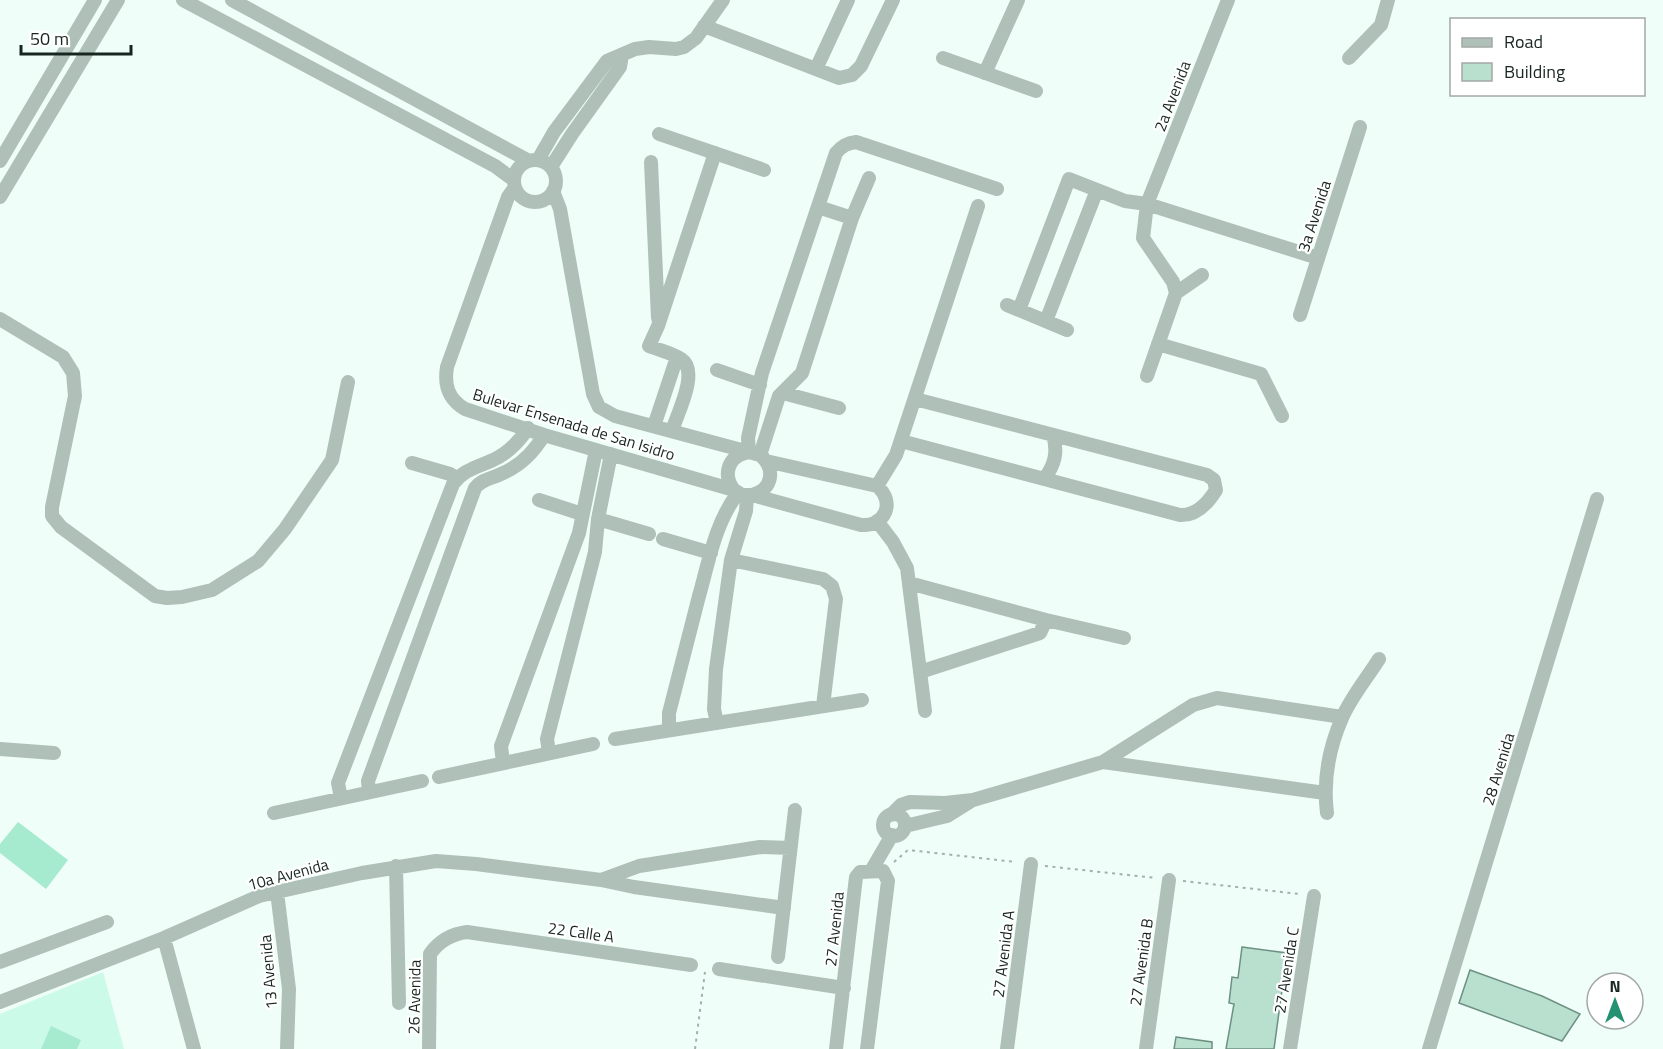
<svg xmlns="http://www.w3.org/2000/svg" width="1663" height="1049" font-family="'Titillium Web',sans-serif">
<rect width="100%" height="100%" fill="#effef8"/>
<path fill="#cbfbe8" d="M103 972 124 1049H0V1014Z"/>
<path fill="#a6ebd0" d="M18 822 68 860 46 889 0 853V844Z
M51 1026 81 1040 77 1049H41Z"/>
<path fill="#b9dfcf" stroke="#6c9082" stroke-width="1.5" d="M1242 947 1287 953 1274 1049H1226L1234 1004 1229 1003 1232 977 1238 978Z
M1470 970 1542 996 1580 1014 1562 1041 1459 1003Z
M1176 1037 1212 1042V1049H1174Z"/>
<g fill="none" stroke-linecap="round" stroke-linejoin="round">
<path stroke="#a2b1ab" stroke-width="2" stroke-dasharray="3 4.5" stroke-linecap="butt" d="M894 862 908 850 1016 862
M1045 866 1156 878
M1183 881 1299 894
M695 1049 705 972"/>
<path stroke="#afc0b9" stroke-width="14" d="M183 0 495 166 514 180
M232 0 529 161
M704 26 839 78 852 75 861 66 893 0
M943 58 1036 91
M1349 58 1381 25 1388 0
M816 69 848 0
M985 73 1018 0
M659 134 764 170
M514 181a21 21 0 1 1 42 0a21 21 0 1 1-42 0Z
M538 160 554 132 607 61 635 49 649 47 676 49 684 47 696 38 723 0
M0 161 95 0
M651 162 658 318
M551 167 572 134 620 67 622 55
M515 187 508 197 447 367C444 385 448 399 465 409L544 435 734 490 742 495H752L861 525C885 527 896 502 877 486L766 461
M553 191 560 209 593 394 599 407 615 416 760 455C776 468 773 490 752 495
M0 197 118 0
M818 207 852 218
M1176 293 1202 275
M1007 305 1067 330
M1019 310 1069 179 1125 201 1147 204 1318 258
M1300 315 1360 127
M0 319 63 357 73 373 75 396 52 507V516L61 527 155 596 167 598 182 597 212 590 258 561 285 529 332 460 348 382
M1046 321 1097 190
M1158 344 1261 374 1282 416
M717 370 760 385
M1147 376 1176 293 1173 282 1143 238 1147 204 1228 0
M783 393 839 408
M654 426 677 357
M672 431C677 414 700 371 681 359 672 353 659 350 649 346L658 326 715 153
M901 441 1180 515C1196 516 1208 503 1216 490L1214 480 1207 475 915 399
M749 452 748 438 762 373 836 153C842 146 847 143 856 142L997 189
M760 455 779 396 802 373 852 218 869 178
M412 463 450 474 457 478
M1044 479C1055 465 1058 452 1053 435
M877 486 896 455 978 206
M734 490C723 476 727 458 745 453
M539 500 582 514
M598 519 649 534
M877 521 893 542 907 568 925 711
M663 539 711 553
M731 560 823 579 832 586 836 599 823 706
M909 583 1046 620 1124 638
M920 672 1040 633 1046 620
M717 723 714 709 716 669 731 560 746 511 747 496
M669 730V713C679 674 689 635 699 596 709 561 715 523 738 493
M615 739 862 700
M0 749 54 753
M549 753 547 739 595 552 598 519 611 454
M1103 762 1193 705 1217 698 1342 717
M503 763 501 746 579 533 596 450
M439 777 593 744
M369 792 368 781 475 488C482 479 491 479 501 474 520 466 534 452 544 435
M341 798 338 783 453 484C463 470 477 467 493 460 508 453 519 442 528 428
M274 813 422 781
M1327 813C1323 781 1329 748 1342 718 1351 697 1367 678 1379 659
M883 825a11 11 0 1 1 22 0a11 11 0 1 1-22 0Z
M891 815 901 805 910 802 945 803 973 800 1103 762 1325 793
M905 826 947 816 971 801
M396 866 399 1003
M871 871 892 835
M277 892 289 989 287 1049
M784 908 634 887 601 880 639 866 760 847 790 848
M164 938 194 1049
M778 957 795 810
M0 962 107 922
M719 969 844 988
M0 1002 164 938 259 896 362 873 436 861 476 864 601 880
M429 1049 430 954C439 941 451 934 467 932L691 965
M836 1049 856 877 860 872 883 871 888 881 867 1049
M1007 1049 1031 864
M1146 1049 1169 880
M1290 1049 1314 896
M1429 1049 1597 499"/>
</g>
<g text-anchor="middle" stroke-width="4.5" stroke-linejoin="round" paint-order="stroke">
<g font-size="16" fill="#182621" stroke="#fff">
<text transform="translate(1172 96) rotate(-69)" y="6">2a Avenida</text>
<text transform="translate(1314 216) rotate(-72)" y="6">3a Avenida</text>
<text transform="translate(574 424) rotate(17)" y="6">Bulevar Ensenada de San Isidro</text>
<text transform="translate(1498 769) rotate(-73)" y="6">28 Avenida</text>
<text transform="translate(288 874) rotate(-15)" y="6">10a Avenida</text>
<text transform="translate(834 929) rotate(-84)" y="6">27 Avenida</text>
<text transform="translate(581 932) rotate(8)" y="6">22 Calle A</text>
<text transform="translate(1003 954) rotate(-83)" y="6">27 Avenida A</text>
<text transform="translate(1141 962) rotate(-82)" y="6">27 Avenida B</text>
<text transform="translate(1286 970) rotate(-81)" y="6">27 Avenida C</text>
<text transform="translate(268 972) rotate(-95)" y="6">13 Avenida</text>
<text transform="translate(414 997) rotate(-89)" y="6">26 Avenida</text>
</g>
</g>
<rect x="1450" y="18" width="195" height="78" fill="#ffffff" stroke="#a3a8a6" stroke-width="1.5"/>
<rect x="1462" y="38" width="30" height="9" fill="#afc0b9" stroke="#a3a8a6" stroke-width="1.5"/>
<text x="1504" y="48" font-size="18" fill="#182621">Road</text>
<rect x="1462" y="63" width="30" height="18" fill="#b9dfcf" stroke="#a3a8a6" stroke-width="1.5"/>
<text x="1504" y="78" font-size="18" fill="#182621">Building</text>
<g transform="translate(1615 1001)"><circle r="28" fill="#ffffff" stroke="#a3a8a6" stroke-width="1.5"/>
<path d="M0-4.5L10 22L0 15L-10 22Z" fill="#249272"/>
<text y="-9" font-size="16" font-weight="bold" text-anchor="middle" fill="#182621">N</text>
</g>
<path d="M21 45v9h110v-9" fill="none" stroke="#182621" stroke-width="3"/>
<text x="30" y="45" font-size="18" fill="#182621" stroke="#ffffff" stroke-width="4.5" paint-order="stroke">50 m</text>
</svg>
